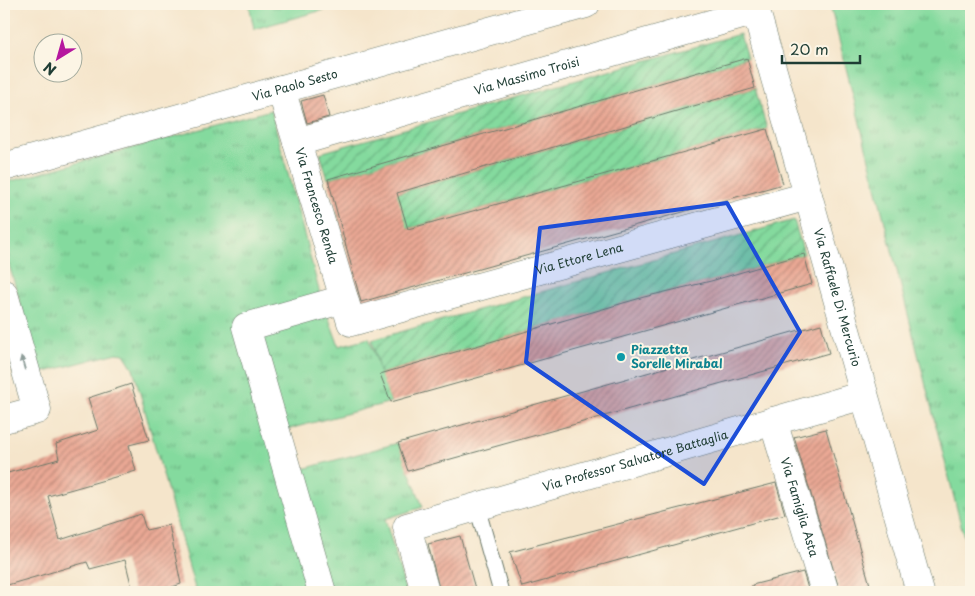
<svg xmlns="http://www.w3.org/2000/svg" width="975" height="596" font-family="'Playpen Sans',sans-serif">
<defs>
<pattern id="grass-tufts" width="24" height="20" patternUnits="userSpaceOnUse" patternTransform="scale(1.25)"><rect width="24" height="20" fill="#84da9e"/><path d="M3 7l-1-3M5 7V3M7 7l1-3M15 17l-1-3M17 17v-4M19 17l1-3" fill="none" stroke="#6bb282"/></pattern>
<pattern id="garden-furrows" width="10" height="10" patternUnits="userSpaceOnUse" patternTransform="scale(1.25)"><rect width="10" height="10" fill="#84da9e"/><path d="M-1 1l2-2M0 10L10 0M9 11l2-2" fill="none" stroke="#6bb282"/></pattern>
<pattern id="building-hatch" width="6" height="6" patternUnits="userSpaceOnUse" patternTransform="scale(1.25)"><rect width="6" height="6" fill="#eaa894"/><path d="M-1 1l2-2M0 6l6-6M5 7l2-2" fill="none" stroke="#bd8a7a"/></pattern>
</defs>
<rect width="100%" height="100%" fill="#fcf5e5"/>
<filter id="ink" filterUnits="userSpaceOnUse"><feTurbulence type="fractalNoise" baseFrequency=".02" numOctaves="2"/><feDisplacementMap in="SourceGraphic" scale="10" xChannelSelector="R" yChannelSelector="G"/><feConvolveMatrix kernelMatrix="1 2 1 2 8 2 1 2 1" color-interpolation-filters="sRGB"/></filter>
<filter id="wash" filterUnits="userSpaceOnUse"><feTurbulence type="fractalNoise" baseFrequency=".0096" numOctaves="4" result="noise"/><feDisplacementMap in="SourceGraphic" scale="20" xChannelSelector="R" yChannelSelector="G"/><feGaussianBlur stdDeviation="1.12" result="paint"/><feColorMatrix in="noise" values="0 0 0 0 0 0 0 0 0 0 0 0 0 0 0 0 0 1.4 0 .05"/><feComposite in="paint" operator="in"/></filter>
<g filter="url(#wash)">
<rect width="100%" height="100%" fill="#f5e5cb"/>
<path fill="url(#grass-tufts)" stroke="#528c69" d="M249 4H345L254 29Z
M830 4H971V565Z
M271 110 320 294 250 319 314 592H196L133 368 124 354 117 353 41 373 4 248V183Z
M325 308 339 346 369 338 391 402 281 431 252 330Z
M398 443 423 507 385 519 406 592H328L292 472Z"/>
<path fill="url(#garden-furrows)" stroke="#528c69" d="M740 34 747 58 328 179 320 153Z
M755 88 767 129 346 246 336 211Z
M794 220 804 254 711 281 644 297 380 374 372 340Z"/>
<g id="blocks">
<path fill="url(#building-hatch)" d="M747 58 755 88 397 193 408 229 767 129 783 184 361 302 328 179Z
M323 95 329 117 307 123 301 101Z
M804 254 812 284 391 402 380 374 644 297 711 281Z
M821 324 829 353 408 471 398 443Z
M131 384 149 440 129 445 136 471 48 496 60 540 141 514 146 530 169 525 181 584 158 592H133L125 560 90 569 87 562 4 586V474L59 459 56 444 98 430 88 398Z
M826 429 872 592H840L794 437Z
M776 483 785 514 522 587 510 552Z
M460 536 476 592H440L428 544Z
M803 572 809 592H752V585Z"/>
</g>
</g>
<g filter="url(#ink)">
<use href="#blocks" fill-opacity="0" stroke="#6a7869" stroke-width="1"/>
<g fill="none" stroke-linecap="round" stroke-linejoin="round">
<defs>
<path id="lane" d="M477 507 501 592"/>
<g id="street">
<path id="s1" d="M754 4 920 592"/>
<path id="s2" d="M281 89 351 322 808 196"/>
<path id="s3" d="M297 142 756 11"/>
<path id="s4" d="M4 167 586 4"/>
<path d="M4 294 37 410 4 419"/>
<path id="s5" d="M773 421 825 592"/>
<path d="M322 592 246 327 344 299"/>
<path id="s6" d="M425 592 407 527 864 395"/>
</g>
</defs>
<use href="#lane" stroke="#6a7869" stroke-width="17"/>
<use href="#street" stroke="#6a7869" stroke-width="29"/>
<use href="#lane" stroke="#fff" stroke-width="15"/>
<use href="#street" stroke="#fff" stroke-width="28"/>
</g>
<defs><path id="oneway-solid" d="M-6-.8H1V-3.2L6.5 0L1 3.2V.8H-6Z" transform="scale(1.25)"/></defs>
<use fill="#8f9e9a" href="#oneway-solid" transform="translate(23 363) rotate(-106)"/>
</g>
<path fill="#1d4ed8" fill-opacity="0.2" stroke="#1d4ed8" stroke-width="4" stroke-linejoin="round" d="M727 203 800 332 704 484 526 362 540 228Z"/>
<circle fill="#0f9aa8" stroke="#fcf5e5" stroke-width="2" cx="621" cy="357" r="5"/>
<g text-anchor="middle" stroke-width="4" stroke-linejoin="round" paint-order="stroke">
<g font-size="12" fill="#1f3d34" stroke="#fcf5e5">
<text dy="4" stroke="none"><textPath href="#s3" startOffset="239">Via Massimo Troisi</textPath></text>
<text dy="4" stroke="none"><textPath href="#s4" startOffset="302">Via Paolo Sesto</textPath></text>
<text dy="4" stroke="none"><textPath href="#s2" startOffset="122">Via Francesco Renda</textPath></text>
<text dy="4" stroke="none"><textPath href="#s2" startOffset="480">Via Ettore Lena</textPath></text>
<text dy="4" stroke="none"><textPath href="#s1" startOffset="305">Via Raffaele Di Mercurio</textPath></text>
<text dy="4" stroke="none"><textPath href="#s6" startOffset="305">Via Professor Salvatore Battaglia</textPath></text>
<text dy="4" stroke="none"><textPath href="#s5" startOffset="90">Via Famiglia Asta</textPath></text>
</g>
<g font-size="12" font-weight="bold" fill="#0d838f" stroke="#fcf5e5" text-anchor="start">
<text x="631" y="354">Piazzetta<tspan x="631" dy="14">Sorelle Mirabal</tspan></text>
</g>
</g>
<rect width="975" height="596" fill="none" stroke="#fcf5e5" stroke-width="20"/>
<g transform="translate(58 58) rotate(217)"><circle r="24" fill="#fcf5e5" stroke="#a4ab9e"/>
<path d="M0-4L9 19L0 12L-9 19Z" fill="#b5179e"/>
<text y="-8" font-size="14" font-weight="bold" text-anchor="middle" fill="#1f3d34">N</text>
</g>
<path d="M782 55v8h78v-8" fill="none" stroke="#1f3d34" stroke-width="2.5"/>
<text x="790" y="55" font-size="15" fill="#1f3d34" stroke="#fcf5e5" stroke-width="4" paint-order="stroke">20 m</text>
</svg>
